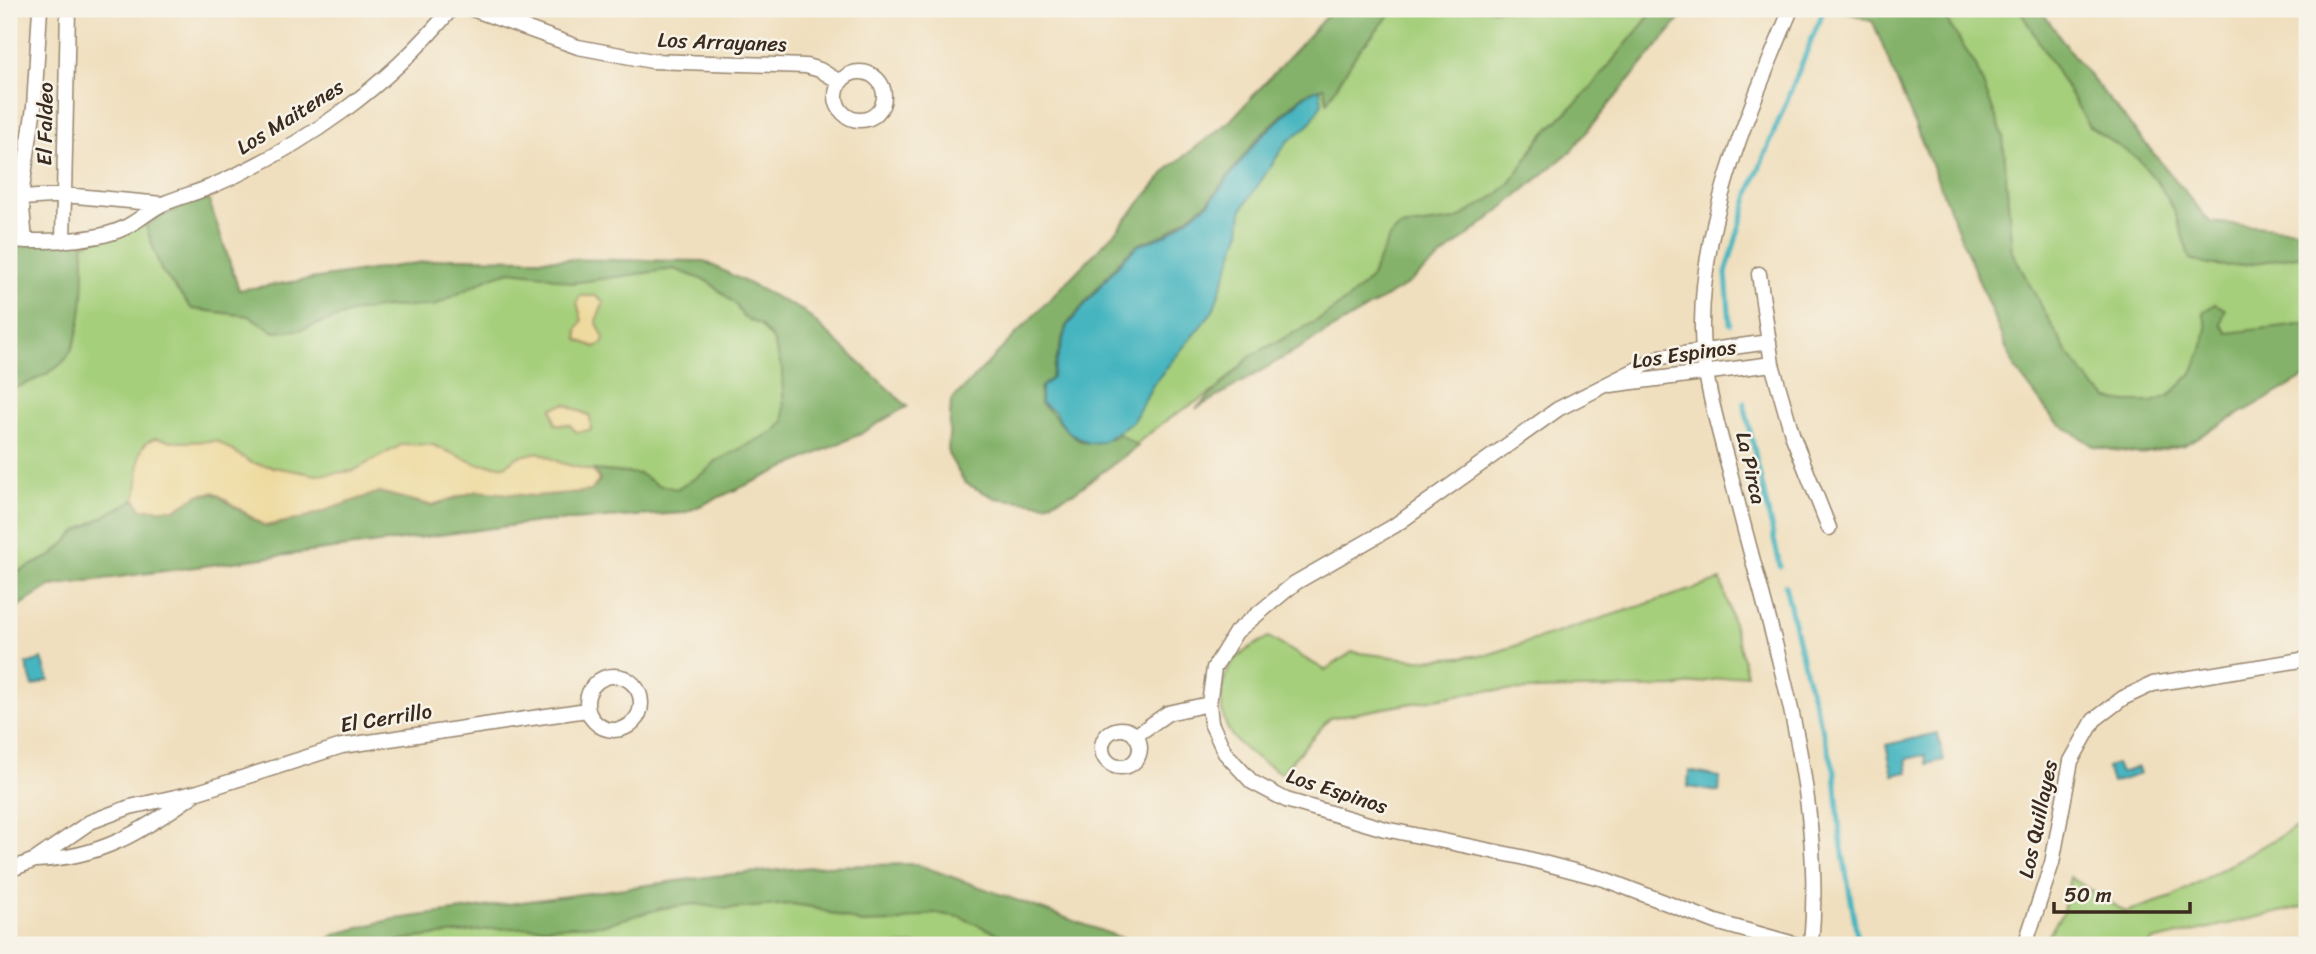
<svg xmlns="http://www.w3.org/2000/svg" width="2316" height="954" font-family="Sriracha,sans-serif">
<rect width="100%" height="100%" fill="#f7f3e8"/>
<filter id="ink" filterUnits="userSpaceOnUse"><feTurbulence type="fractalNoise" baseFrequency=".0143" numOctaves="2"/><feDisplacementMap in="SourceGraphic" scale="14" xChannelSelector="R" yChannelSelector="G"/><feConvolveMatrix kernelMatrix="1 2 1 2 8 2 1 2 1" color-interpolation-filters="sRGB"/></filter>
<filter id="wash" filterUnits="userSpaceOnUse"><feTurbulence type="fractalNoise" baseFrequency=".00686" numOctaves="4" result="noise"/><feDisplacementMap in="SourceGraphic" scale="28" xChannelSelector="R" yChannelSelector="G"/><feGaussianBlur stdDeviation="1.57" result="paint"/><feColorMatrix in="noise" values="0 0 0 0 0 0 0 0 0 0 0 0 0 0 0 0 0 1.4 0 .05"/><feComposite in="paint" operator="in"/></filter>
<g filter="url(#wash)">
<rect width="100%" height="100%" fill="#f0dfbe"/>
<path fill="#a6cf7b" stroke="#707c4c" stroke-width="2" d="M1333 9H1686L1570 148 1239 376 1168 419 1101 471 1022 500 984 492 957 460 1082 267 1231 121Z
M1841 9H2039L2078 62 2210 223 2307 232V374L2098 446 1874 21Z
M202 193 238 291 452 259 705 262 802 313 907 407 682 512 535 522 51 585 9 612V246L73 248 152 219Z
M1721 580 1747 674 1674 687 1480 691 1330 718 1281 773C1264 763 1244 752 1232 736 1216 713 1218 674 1240 655 1248 648 1259 643 1268 637L1325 670 1352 652 1418 660 1487 655Z
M2307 821V906L2152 941 2150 945H2042L2063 912 2070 877 2126 912 2172 897Z
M828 868 1137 945H321Z"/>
<path fill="#84b26b" stroke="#606e44" stroke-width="2" d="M1333 9H1395L1359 50 1327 102 1324 87 1304 94 1256 140 1208 202 1165 234 1139 244 1124 256 1066 326 1051 378 1040 388V403C1071 426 1073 460 1119 434L1138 446 1075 492 1046 504 995 498 965 483 948 454 951 401 1117 230 1169 168 1230 121Z
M1655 9H1688L1571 151 1496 213 1405 286 1196 409 1252 355 1320 319 1352 296 1370 279 1389 237 1400 227 1455 220 1497 195 1511 182 1540 138 1587 92Z
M1839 9H1938L1942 13 1976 66 2003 135 2012 252 2066 351 2095 388 2109 399 2126 402H2152L2169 396 2192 373 2202 350 2207 328 2203 312 2215 304 2225 309 2221 325 2228 333 2307 323V376L2184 445 2141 454 2095 447 2054 420 2014 367 1873 22Z
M2019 9H2040L2078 62 2210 222 2307 231V255C2267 258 2229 275 2190 259L2174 210 2159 184 2138 159 2090 127Z
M207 195 239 290 450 258 704 261 803 311 907 406 860 434 684 513 538 522 50 586 9 613V576L53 555 77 531 135 499 141 509H176L198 495 214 493 265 527 300 519 379 492 431 506 478 491 534 496 591 491 600 480 593 470 640 474 658 485 677 489 705 472 716 461 775 431 784 421 782 369 773 340 760 325 743 317 735 304 709 282 674 269 572 283 543 275 511 271 491 277 434 306 387 307 358 311 300 330 275 332 249 316 192 309 161 270 145 224Z
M83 239C85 270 86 341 62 363 48 376 26 384 9 390V240Z
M916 864 1141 945H1023L960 917 934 913 897 922 862 923 811 907 792 904 727 909 696 904 663 908 602 925 492 929 408 939 383 945H319L336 934 389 920 714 876 824 866Z"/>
<path fill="#eeda9e" stroke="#94825e" stroke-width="2" d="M580 296H596L604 302 596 321 604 338 602 344 595 347 578 340 577 330 582 321 577 302Z
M565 404 590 416 591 430 576 432 570 425 555 424 552 408Z
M156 438 180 442 217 441 252 463 317 475 353 471 403 444 433 445 477 464 505 466 517 457 538 452 561 463 593 471 599 480 591 491 534 496 477 491 431 505 379 492 300 519 265 526 214 492 198 495 176 509H141L135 498C143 477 130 444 156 438Z"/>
<path fill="#46b5c0" stroke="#40706f" stroke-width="2" d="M1320 88 1322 103 1309 125 1287 142 1242 209 1240 233 1213 311 1154 383 1133 421 1102 442 1088 443 1066 430 1054 411 1041 403V388L1052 378 1067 326 1125 257 1139 245 1166 235 1209 203 1257 141 1305 95Z
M42 659 49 680 33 686 26 664Z
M1937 733 1944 760 1927 764 1925 755 1906 759 1908 772 1893 775 1886 745Z
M2116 764 2120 773 2138 767 2140 774 2112 783 2107 767Z
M1689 771 1720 777 1719 792 1688 787Z"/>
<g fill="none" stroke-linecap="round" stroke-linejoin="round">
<path stroke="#46b5c0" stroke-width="5" d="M1730 324 1726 273 1750 191 1824 9
M1744 403 1780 566
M1785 585 1806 674 1835 772 1840 836 1857 936"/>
</g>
</g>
<g filter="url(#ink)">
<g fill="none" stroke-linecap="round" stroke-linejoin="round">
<defs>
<path id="minor" d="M472 9 578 47 652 61 806 66 820 70 840 82
M1791 9C1750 109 1703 213 1702 323 1701 376 1720 432 1733 484 1770 635 1826 787 1811 945
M836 96a24 24 0 1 1 48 0a24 24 0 1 1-48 0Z
M9 199 65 195 162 204
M9 240C41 242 95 242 124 228 139 221 150 209 165 203 180 197 195 193 210 187 303 147 387 87 451 9
M25 241 21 196 34 107 40 9
M63 241 68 9
M1759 274 1772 364 1793 437 1829 528
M1769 342 1661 357 1558 409 1394 526 1295 583 1236 632 1214 668 1209 704 1211 723 1225 753 1252 782 1286 800 1385 829 1521 857 1604 879 1716 922 1798 945
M1610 385 1772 364
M587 703a27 27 0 1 1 54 0a27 27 0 1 1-54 0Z
M1102 748a19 19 0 1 1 38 0a19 19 0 1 1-38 0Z
M1135 736 1168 713 1209 704
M36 860C100 858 141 832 192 796
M9 870 35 860 90 822 130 807 198 792 342 746 587 710
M2025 945 2052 863 2071 761 2094 720 2123 698 2153 684 2307 659"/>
</defs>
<use href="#minor" stroke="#96846e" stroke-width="17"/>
<use href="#minor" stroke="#fff" stroke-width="14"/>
</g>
</g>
<g text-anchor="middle" stroke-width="5" stroke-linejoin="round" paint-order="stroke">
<g font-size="21" fill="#3b2a1e" stroke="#f7f3e8">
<text transform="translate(722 42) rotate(2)" y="7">Los Arrayanes</text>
<text transform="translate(290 117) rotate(-32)" y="7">Los Maitenes</text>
<text transform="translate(45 124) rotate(-89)" y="7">El Faldeo</text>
<text transform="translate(1684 354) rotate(-8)" y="7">Los Espinos</text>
<text transform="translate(1751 468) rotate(77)" y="7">La Pirca</text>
<text transform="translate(386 718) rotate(-9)" y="7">El Cerrillo</text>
<text transform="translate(1337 791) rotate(18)" y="7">Los Espinos</text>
<text transform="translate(2038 819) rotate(-78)" y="7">Los Quillayes</text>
</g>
</g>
<rect width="2316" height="954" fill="none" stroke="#f7f3e8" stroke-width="35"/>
<path d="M2054 902v10h136v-10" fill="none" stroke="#3b2a1e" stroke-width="3.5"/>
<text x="2064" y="902" font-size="21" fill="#3b2a1e" stroke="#f7f3e8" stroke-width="5" paint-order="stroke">50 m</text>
</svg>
